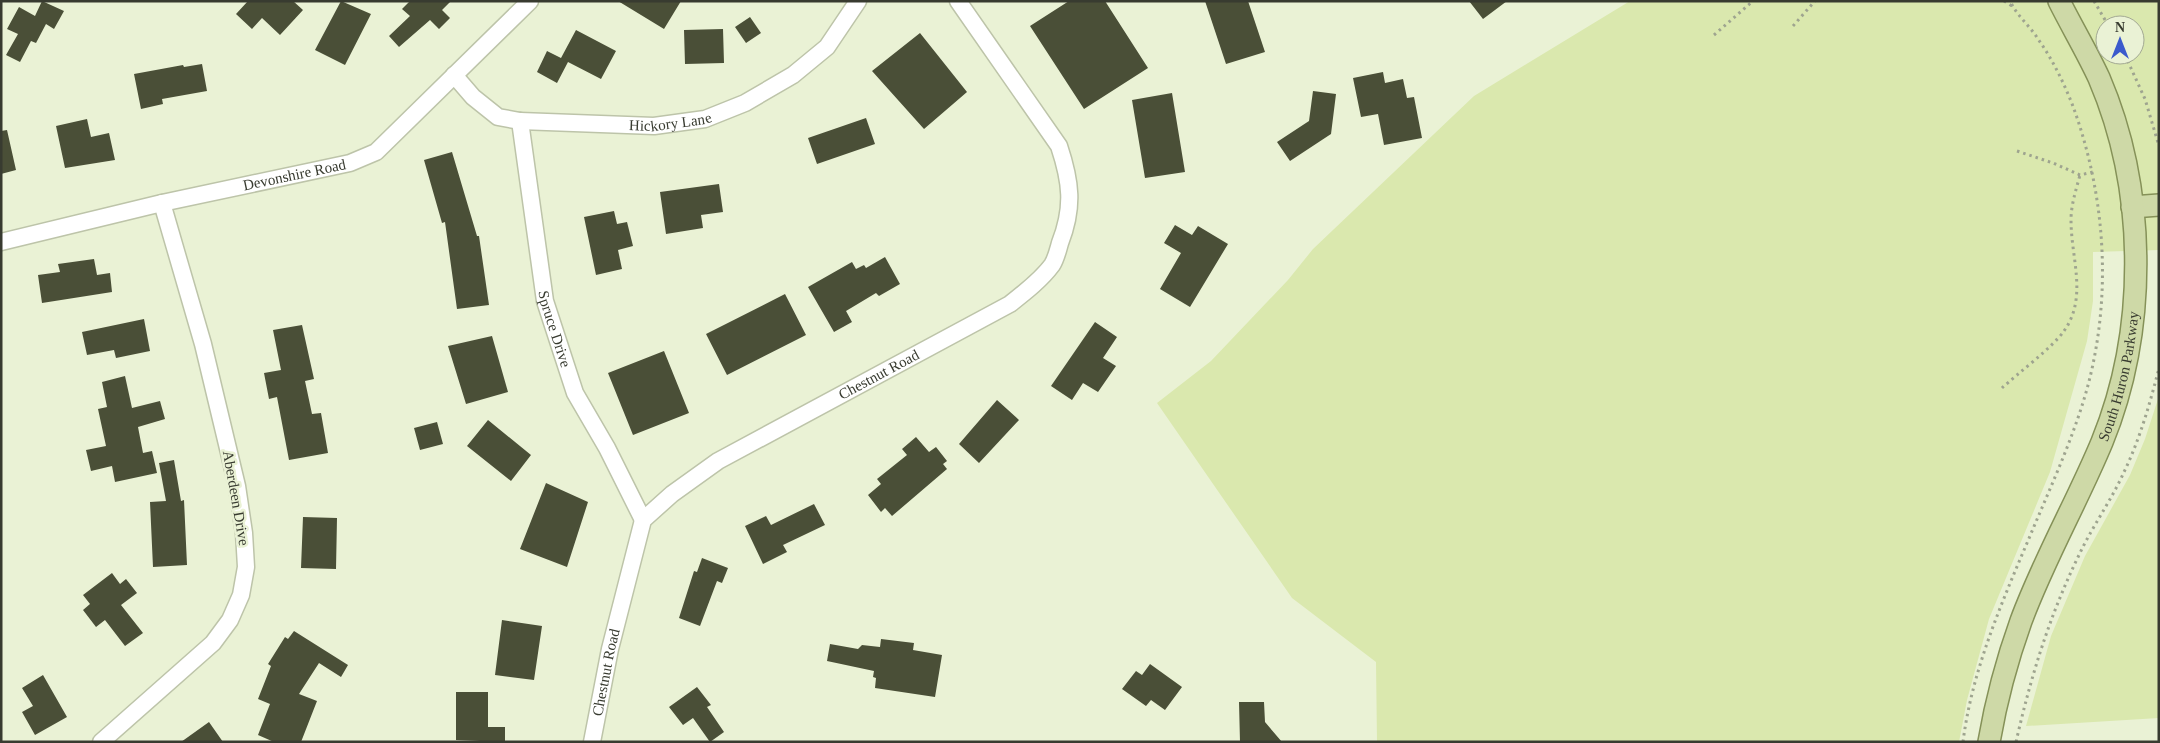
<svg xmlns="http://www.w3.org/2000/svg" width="2160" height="743" font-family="Georgia,serif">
<rect width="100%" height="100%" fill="#eaf2d5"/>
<path fill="#dae8ae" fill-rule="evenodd" d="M1630 1H2159V250L2093 252V301L2087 341 2050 472 1989 619 1967 700 1959 742H1377L1376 662 1292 598 1157 403 1211 361 1288 280 1313 249 1474 96ZM2105 25H2135V55H2105Z
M2159 396V718L2026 726 2051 636 2085 556 2130 475 2145 439Z"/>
<path fill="#4a4f37" d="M42 1 64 11 54 29 46 24 36 43 31 41 20 62 6 55 18 34 7 29 19 7 35 16Z
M248 1H293L303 10 280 35 262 18 252 29 236 14Z
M341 1 371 14 345 65 315 50Z
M410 1H451L442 10 450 18 439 29 430 20 399 47 389 36 410 16 402 9Z
M618 1H681L664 29Z
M1069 1H1105L1148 68 1084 109 1030 26Z
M1205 1H1248L1265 52 1226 64Z
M1469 1H1507L1483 19Z
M750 17 761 33 746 43 735 27Z
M723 29 724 63 685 64 684 30Z
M576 30 616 51 601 79 568 62 557 83 537 72 547 51 561 58Z
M920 33 967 92 924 129 872 71Z
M202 64 207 91 162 99 163 104 141 109 134 74 183 65 184 67Z
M1383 72 1385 83 1403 79 1407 98 1414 97 1422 138 1384 145 1378 114 1361 117 1353 78Z
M1313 91 1336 94 1331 134 1290 161 1277 142 1309 121Z
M1172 93 1185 172 1145 178 1132 100Z
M866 118 875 144 817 164 808 138Z
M87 119 91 137 109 133 115 160 65 168 56 126Z
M7 130 16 170 1 174V131Z
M452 152 477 236H479L489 305 457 309 445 222 442 223 424 160Z
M719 184 723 212 701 215 703 228 666 234 660 192Z
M614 211 617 224 627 222 633 246 618 250 622 269 596 275 584 217Z
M1175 225 1192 235 1198 226 1228 244 1190 307 1160 289 1181 253 1164 243Z
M885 257 900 284 879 296 876 293 846 311 852 322 834 332 808 287 852 262 856 269 864 265 866 268Z
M94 259 97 275 110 273 112 292 42 303 38 275 60 272 58 264Z
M785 294 806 335 727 375 706 334Z
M144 319 150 351 116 358 114 350 87 355 82 332Z
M1095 322 1117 337 1103 358 1116 366 1098 392 1083 383 1072 400 1051 386Z
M302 325 314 379 305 381 312 414 321 413 328 453 289 460 277 397 269 399 264 373 281 370 273 330Z
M492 336 508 392 466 404 448 346Z
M664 351 689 413 633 435 608 373Z
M125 376 132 408 160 401 165 419 138 427 143 453 152 451 157 473 115 482 112 466 91 471 86 450 106 446 98 409 107 407 102 382Z
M997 400 1019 420 979 463 959 444Z
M488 420 531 455 511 481 467 446Z
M437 422 443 444 420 450 414 428Z
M916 437 929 452 936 447 947 461 943 464 947 469 892 516 885 508 881 512 868 495 881 484 877 479 907 455 902 449Z
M174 460 181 501 184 500 187 565 153 567 150 502 166 501 159 463Z
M546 483 588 502 567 567 520 549Z
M814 504 825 525 783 545 787 552 763 564 745 526 766 516 771 525Z
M303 517 337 518 336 569 301 568Z
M702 558 728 568 722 583 717 581 700 626 679 618 694 571 697 572Z
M112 573 120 584 126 579 137 593 121 605 143 633 125 646 105 620 96 627 83 610 90 604 83 595Z
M502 620 542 626 534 680 495 675Z
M294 631 348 665 341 677 319 663 299 694 317 701 301 742H274L258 735 270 704 258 699 271 666 268 664 285 637 288 639Z
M881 639 914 643 913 650 942 655 935 697 875 688 876 678 873 677 874 671 827 661 830 644 858 649 862 645 880 647Z
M1150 664 1182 687 1165 710 1151 700 1146 706 1122 689 1136 671 1142 675Z
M43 675 67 717 35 735 22 712 33 706 22 688Z
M697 687 711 705 707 707 724 732 710 742 693 718 683 725 669 707Z
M456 692H488V727H505V742L456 740Z
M1239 702H1264L1265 722 1282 742H1240Z
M209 722 223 742H181Z"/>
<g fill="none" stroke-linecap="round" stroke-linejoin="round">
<defs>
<g id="minor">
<path id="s1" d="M454 75 473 97 498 117 520 121 654 126 705 119 745 103 793 75 827 47 858 1"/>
<path id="s2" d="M520 121 545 301 575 393 607 448 643 520"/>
<path id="s3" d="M1 242 162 203 350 163 376 152 530 1"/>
<path d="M101 742 213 643 230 620 241 595 246 567 244 533 237 486 203 344 162 203"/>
<path id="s4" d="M592 742 610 649 643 520 672 494 718 461 1010 304C1024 293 1041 280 1052 265 1056 259 1058 250 1060 243 1074 207 1071 182 1059 146L958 1"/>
</g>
<g id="major">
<path d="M2132 207 2159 205"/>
<path id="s5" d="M1989 742C1996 701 2007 660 2021 621 2044 559 2077 502 2102 442 2148 329 2147 190 2099 78 2087 52 2072 27 2059 1"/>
</g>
</defs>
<use href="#minor" stroke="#bdc4a9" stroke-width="19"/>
<use href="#major" stroke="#859158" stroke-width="24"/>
<path stroke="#9ea48f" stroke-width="3" stroke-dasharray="2.5 4" stroke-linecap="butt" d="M2004 1 2012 6
M2094 1 2108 25
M1793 26 1815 1
M1714 35 1753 1
M2125 55 2145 99 2159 146
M2017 151 2053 163 2080 175 2093 172
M2002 388C2017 374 2053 347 2064 331 2088 297 2071 259 2071 220 2071 205 2076 190 2080 175
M1963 742C1972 670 2002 602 2030 536 2050 488 2073 439 2087 389 2112 297 2106 199 2074 109 2065 85 2053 60 2038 39 2030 26 2017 16 2010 1
M2016 742C2031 676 2049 617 2079 555 2092 527 2111 501 2124 472 2140 439 2150 403 2159 368"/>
<use href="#minor" stroke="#fff" stroke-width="16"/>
<use href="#major" stroke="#ced9a7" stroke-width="21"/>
</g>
<g text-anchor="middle" stroke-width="5" stroke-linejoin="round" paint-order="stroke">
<g font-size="15" fill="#383b30" stroke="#eaf2d5">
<text dy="5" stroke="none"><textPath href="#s1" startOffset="234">Hickory Lane</textPath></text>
<text dy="5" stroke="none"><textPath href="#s3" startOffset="301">Devonshire Road</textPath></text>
<text dy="5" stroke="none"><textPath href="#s2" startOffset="211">Spruce Drive</textPath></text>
<text dy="5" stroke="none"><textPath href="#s4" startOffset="506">Chestnut Road</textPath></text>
<text dy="5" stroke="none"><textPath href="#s5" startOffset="390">South Huron Parkway</textPath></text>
<text transform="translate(236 498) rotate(80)" y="5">Aberdeen Drive</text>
<text dy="5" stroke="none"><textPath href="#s4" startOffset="71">Chestnut Road</textPath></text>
</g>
</g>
<rect width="2160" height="743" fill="none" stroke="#383b30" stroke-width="5"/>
<g transform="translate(2120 40)"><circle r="24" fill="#eaf2d5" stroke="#a3a993"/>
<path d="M0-4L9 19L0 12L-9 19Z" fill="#3b5acc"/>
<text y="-8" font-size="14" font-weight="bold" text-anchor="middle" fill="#383b30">N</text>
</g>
</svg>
